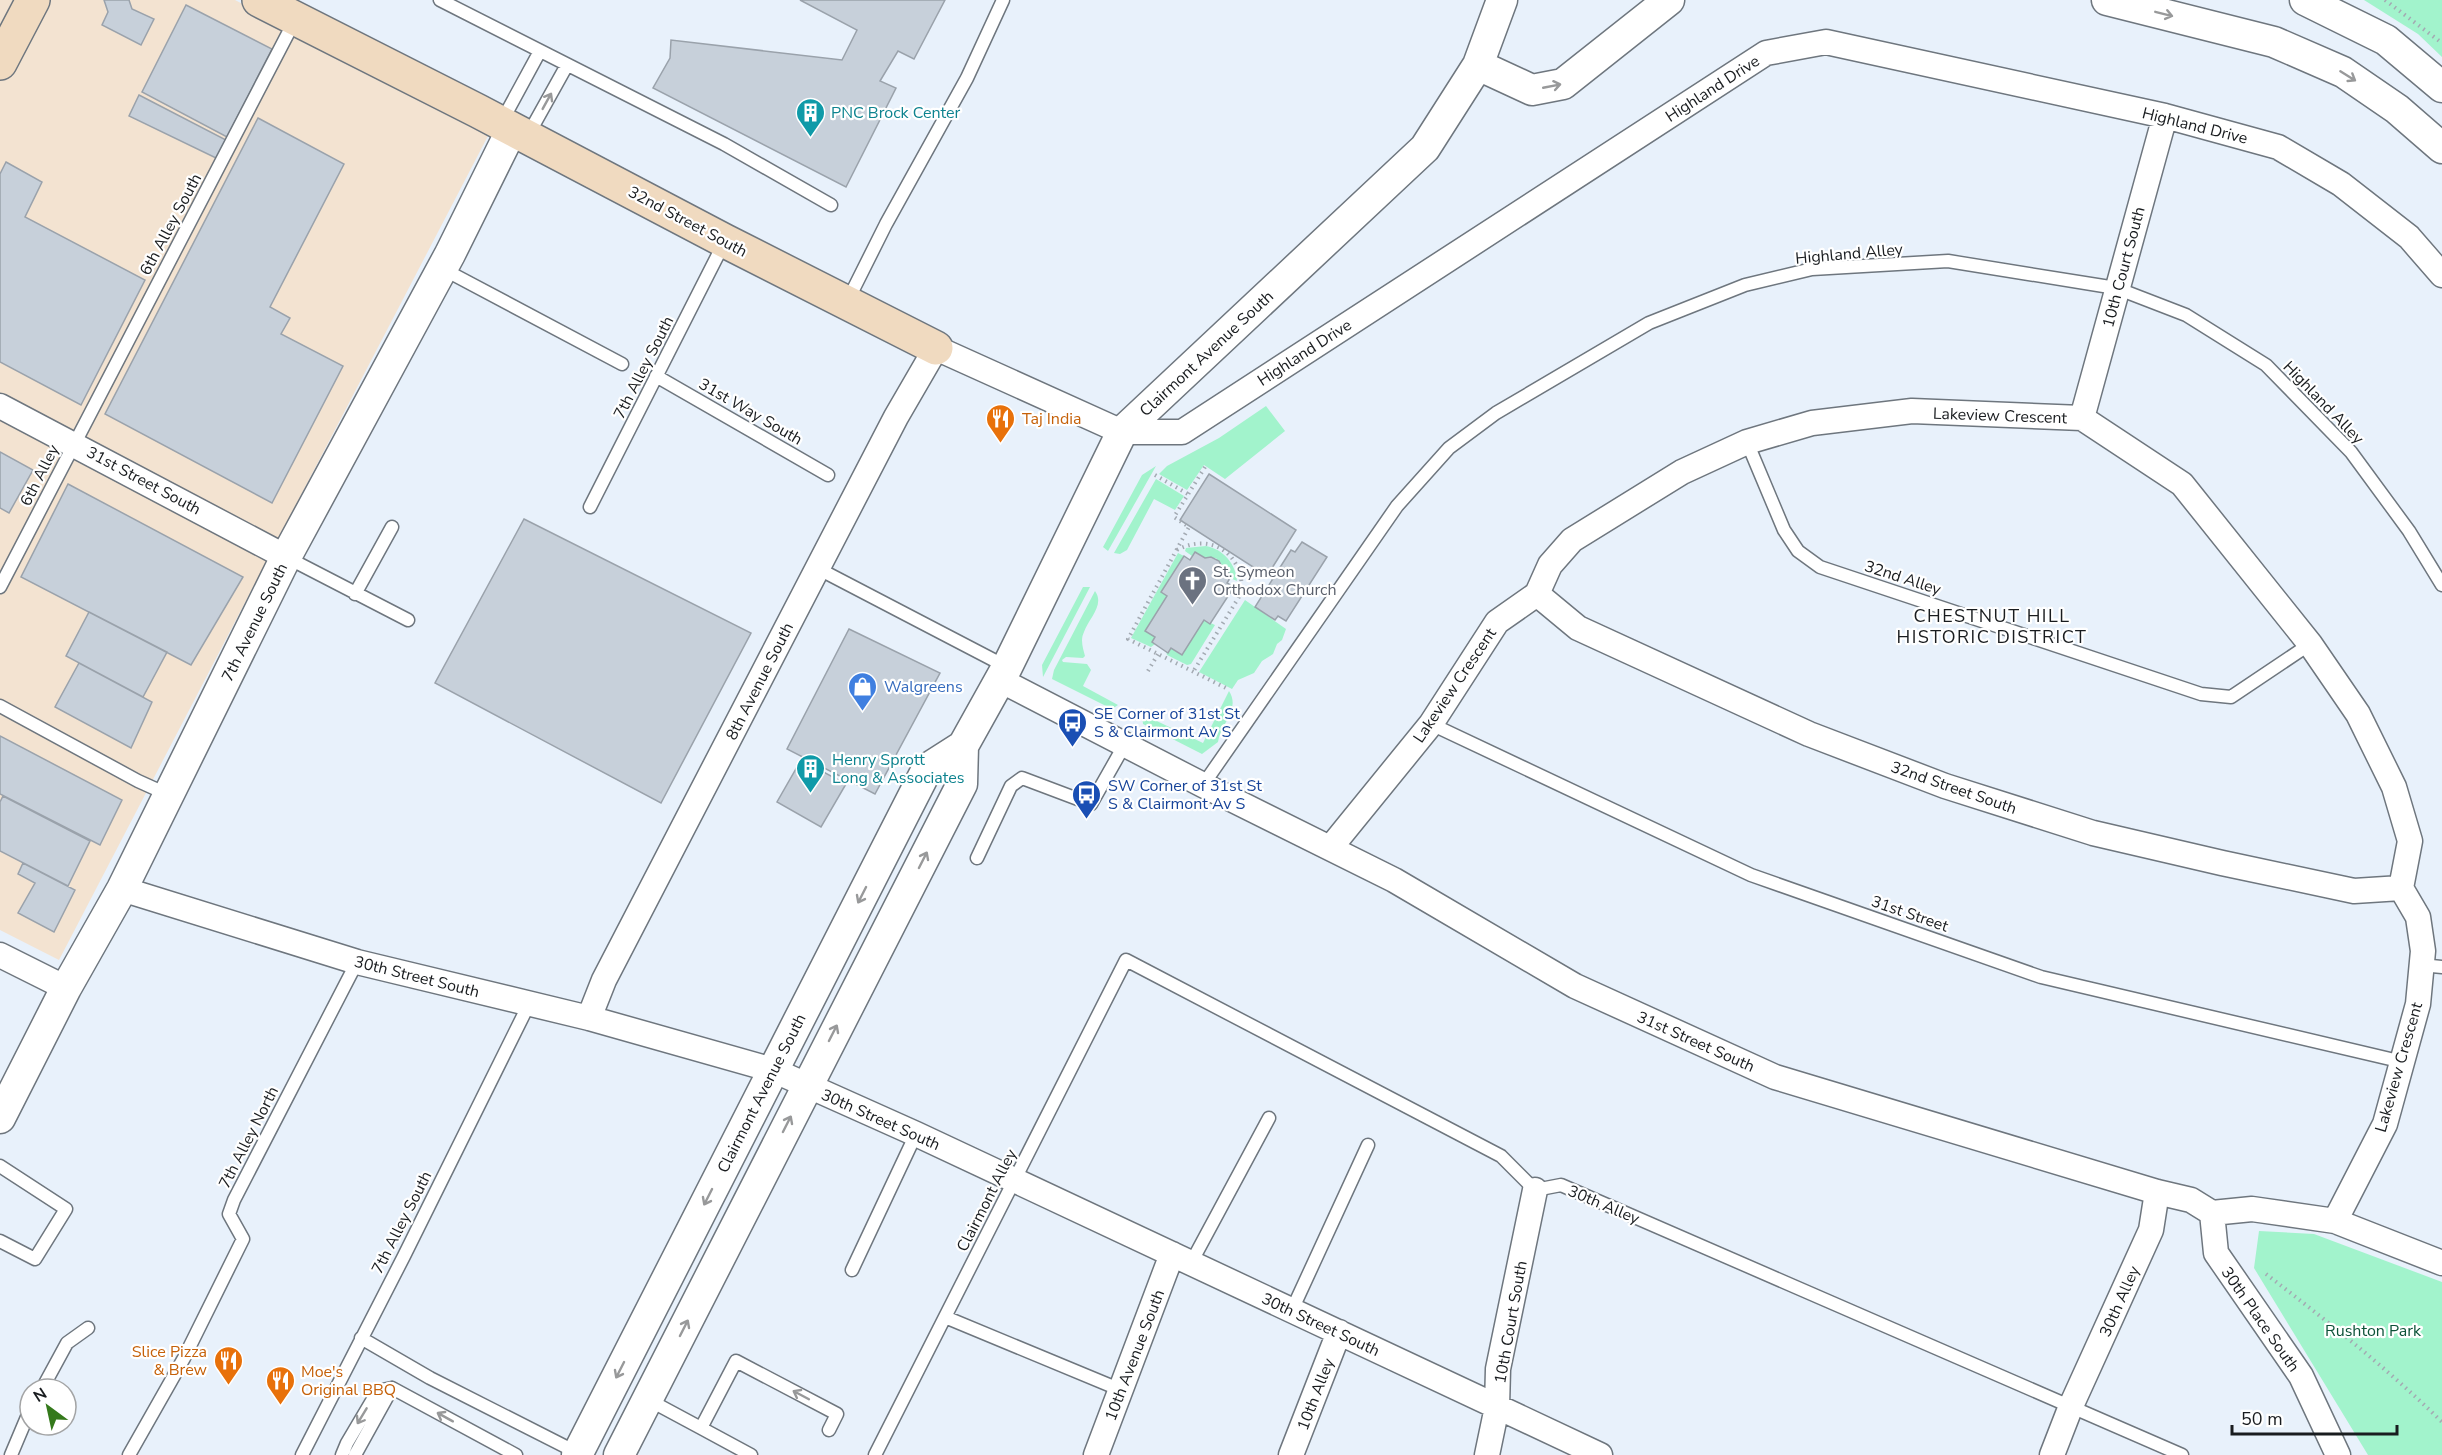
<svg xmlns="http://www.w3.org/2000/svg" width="2442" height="1455" font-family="'Nunito Sans',sans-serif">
<rect width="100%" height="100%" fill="#e8f1fb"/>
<path fill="#f3e3d1" d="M0 0H235L489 134 59 960 0 930Z"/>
<path fill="#a2f3cc" d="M2364 0H2442V57L2418 34Z
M1266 406 1285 431 1225 479 1204 465 1187 490 1159 474 1167 466 1219 438Z
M1156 466 1108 551 1103 547 1142 475Z
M1156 479 1184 496 1175 510 1154 499 1127 550 1120 554 1114 553Z
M1206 546C1223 549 1236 564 1237 581L1230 578 1232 575 1223 569 1216 558H1205L1195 552 1192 556 1185 551 1186 548Z
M1178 553 1184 556 1161 592 1167 596 1145 631 1155 637 1152 642 1155 644 1151 647 1131 638Z
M1083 587H1090L1043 677 1042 665Z
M1095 591C1105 605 1089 618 1084 632 1080 640 1083 648 1085 656L1083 658 1066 657 1062 660 1063 662 1087 664 1091 670 1083 686 1118 705 1112 709 1052 679 1054 670Z
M1245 600 1286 629 1282 640 1277 644 1273 654 1262 661 1254 673 1238 680 1232 689 1199 672Z
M1204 620 1215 625 1191 664 1187 665 1167 655 1166 651 1169 652 1171 648 1182 654Z
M1229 691C1241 710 1220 724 1218 742L1202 754 1143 724 1142 714 1203 743Z
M2259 1231 2314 1234 2442 1282V1455H2368L2254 1268Z"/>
<path fill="#c7d0da" stroke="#9aa2ab" stroke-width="1.5" d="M104 0H129L132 9 154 19 141 45 102 25 108 12Z
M800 0H945L914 59 898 51 880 81 896 88 846 187 653 88 670 58 671 40 842 60 857 30Z
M186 5 272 49 227 137 142 92Z
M139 95 226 140 216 158 129 116Z
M258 118 344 164 270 307 290 318 281 334 343 366 272 503 105 414Z
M6 162 42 182 25 217 145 280 81 405 0 362V174Z
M0 452 33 470 9 513 0 508Z
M1209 474 1296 530 1267 576 1180 520Z
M68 484 243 577 191 665 21 577Z
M524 519 751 633 661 803 435 683Z
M1302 542 1327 557 1286 621 1278 616 1275 620 1255 607 1291 550 1295 552Z
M1195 552 1205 558 1211 557 1219 561 1223 569 1232 575 1227 583 1234 587 1210 624 1204 620 1182 655 1171 648 1168 653 1152 642 1155 637 1145 631 1167 596 1161 592 1184 556 1190 560Z
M89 612 167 652 143 697 66 656Z
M849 629 940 673 875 794 787 749Z
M79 663 152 702 131 748 55 707Z
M0 736 122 800 100 845 0 794Z
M801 760 846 784 821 827 777 802Z
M3 796 90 841 68 886 0 851V802Z
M23 863 75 890 54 932 18 913 35 883 18 874Z"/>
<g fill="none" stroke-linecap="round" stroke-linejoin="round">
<defs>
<path id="service" d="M440 0 724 144 831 205
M502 121 540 51
M528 135 567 65
M443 269 622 364
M847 302 886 224 967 78 1003 0
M656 376 828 475
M1747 442 1784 530 1798 551 1820 567 2201 694 2231 697 2310 644
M590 507 725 241
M286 557 408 620
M817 568 1007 667
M0 587 295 20
M355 594 392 527
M0 706 138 781 169 795
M1431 724 1751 875 2041 977 2403 1062
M1203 785 1397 506 1449 448 1496 413 1649 323 1745 285 1812 269 1948 261 2116 288 2186 315 2266 365 2351 452 2409 531 2442 585
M977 858 1011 786 1022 778 1091 804 1125 744
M2421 965 2442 967
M0 1166 66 1209 35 1259 0 1241
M1191 1263 1269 1118
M852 1270 916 1134
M1292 1310 1368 1145
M945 1317 1121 1390
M361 1338 430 1378 578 1453
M42 1389 67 1343 88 1328
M647 1399 701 1428 736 1361 837 1414 829 1430
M701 1428 751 1455
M11 1455 30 1410
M129 1455 184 1358 243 1239 229 1214 234 1200 357 962
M302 1455 404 1256 529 1004
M342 1455 347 1443 376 1394 382 1390 392 1388 516 1455
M355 1455 392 1388
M875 1455 1126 960 1501 1156 1535 1190 1561 1185 2182 1455"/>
<path id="minor" d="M0 406 286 557
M2082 418 2165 116
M1537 594 1578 628 1809 734 1945 786 2093 833 2222 863 2354 891 2401 888
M1000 680 1203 785 1394 880 1575 986 1775 1077 2157 1192 2191 1200 2212 1213 2252 1209 2335 1221 2442 1263
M1331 847 1431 724 1497 622 1537 594 1550 565 1572 540 1682 472 1747 442 1812 423 1912 411 2082 418 2182 484 2310 644 2358 714 2394 787 2410 841 2401 888 2418 917 2423 951 2418 1004 2385 1124 2335 1221
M122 889 357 962 589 1018 773 1070 916 1134 1600 1455
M0 955 66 988
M589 1018 604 980 896 417 936 348 1122 432H1182L1766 53 1826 42 2165 116 2278 147 2341 184 2409 237 2442 275
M2212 1213 2216 1253 2301 1376 2338 1455
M1096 1455 1172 1254
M1291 1455 1339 1332
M1487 1455 1497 1407 1498 1369 1535 1190
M2052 1455 2071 1406 2151 1230 2157 1192"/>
<path id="tertiary" d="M2107 0 2274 42 2343 72 2397 109 2442 148
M2305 0 2386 40 2442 87
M1478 65 1532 90 1563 84 1669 0
M0 1118 66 988 122 889 286 557 450 254 512 129
M577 1455 927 769 963 746 1007 667 1122 432 1425 148 1478 65 1502 0
M619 1455 962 784 963 746"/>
<path id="secondary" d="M259 0 478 111 725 241 936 348
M0 63 33 0"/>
</defs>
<use href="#service" stroke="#6e767e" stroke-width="15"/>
<use href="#minor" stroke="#6e767e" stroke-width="27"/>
<use href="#tertiary" stroke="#6e767e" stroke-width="33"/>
<use href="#secondary" stroke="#6e767e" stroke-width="36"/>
<path stroke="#a3aab2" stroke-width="4" stroke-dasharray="1.5 4.5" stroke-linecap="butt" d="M2385 0 2442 43
M1205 467 1174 517 1189 527 1128 639 1226 688
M1155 475 1188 494
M1177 550C1211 532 1243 553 1242 592L1193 672
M1148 671 1158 654
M2266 1274C2327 1321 2387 1368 2442 1422"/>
<use href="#service" stroke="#fff" stroke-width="12"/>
<use href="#minor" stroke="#fff" stroke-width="24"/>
<use href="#tertiary" stroke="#fff" stroke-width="30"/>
<use href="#secondary" stroke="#f0dac0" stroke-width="33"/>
</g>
<defs><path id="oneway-shaft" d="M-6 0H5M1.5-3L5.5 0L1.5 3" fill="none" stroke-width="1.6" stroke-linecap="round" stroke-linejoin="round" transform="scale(1.5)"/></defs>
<g stroke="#98999a">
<use href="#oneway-shaft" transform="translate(2164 14) rotate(14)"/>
<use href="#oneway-shaft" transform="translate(2348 76) rotate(32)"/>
<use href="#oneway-shaft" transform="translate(1552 86) rotate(-11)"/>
<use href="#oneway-shaft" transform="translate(547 101) rotate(-61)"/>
<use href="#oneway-shaft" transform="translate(923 860) rotate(-63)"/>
<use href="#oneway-shaft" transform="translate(862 895) rotate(117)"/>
<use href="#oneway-shaft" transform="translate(833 1033) rotate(-63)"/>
<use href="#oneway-shaft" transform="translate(787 1124) rotate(-63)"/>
<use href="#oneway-shaft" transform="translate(708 1197) rotate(117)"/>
<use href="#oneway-shaft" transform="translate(684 1328) rotate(-63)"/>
<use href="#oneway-shaft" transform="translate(620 1370) rotate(117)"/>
<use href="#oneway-shaft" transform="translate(801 1395) rotate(-152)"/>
<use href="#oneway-shaft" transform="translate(362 1416) rotate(121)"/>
<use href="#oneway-shaft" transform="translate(445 1417) rotate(-151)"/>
</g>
<defs>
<symbol id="building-pin" viewBox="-11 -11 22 30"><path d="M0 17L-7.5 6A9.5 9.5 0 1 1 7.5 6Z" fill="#0f9aa8" stroke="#fff"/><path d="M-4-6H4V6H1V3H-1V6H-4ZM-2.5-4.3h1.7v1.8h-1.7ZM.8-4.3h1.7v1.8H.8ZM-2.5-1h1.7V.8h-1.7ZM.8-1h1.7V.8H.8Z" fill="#fff"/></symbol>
<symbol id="restaurant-pin" viewBox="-11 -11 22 30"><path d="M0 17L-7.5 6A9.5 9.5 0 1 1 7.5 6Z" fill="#e8710a" stroke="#fff"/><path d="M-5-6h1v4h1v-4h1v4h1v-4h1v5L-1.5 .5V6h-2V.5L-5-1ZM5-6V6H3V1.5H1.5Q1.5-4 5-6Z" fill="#fff"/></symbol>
<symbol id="church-pin" viewBox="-11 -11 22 30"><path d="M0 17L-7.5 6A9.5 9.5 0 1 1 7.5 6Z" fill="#6b7280" stroke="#fff"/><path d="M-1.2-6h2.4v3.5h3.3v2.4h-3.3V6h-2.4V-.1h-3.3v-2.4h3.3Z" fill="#fff"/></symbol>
<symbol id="shop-pin" viewBox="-11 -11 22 30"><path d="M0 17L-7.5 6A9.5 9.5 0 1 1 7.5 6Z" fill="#3f7fe0" stroke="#fff"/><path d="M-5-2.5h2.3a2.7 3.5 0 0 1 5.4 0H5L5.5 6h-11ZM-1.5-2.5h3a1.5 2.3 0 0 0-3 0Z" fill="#fff"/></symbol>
<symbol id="bus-pin" viewBox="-11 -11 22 30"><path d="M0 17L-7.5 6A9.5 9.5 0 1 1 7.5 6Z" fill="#1a4fb4" stroke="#fff"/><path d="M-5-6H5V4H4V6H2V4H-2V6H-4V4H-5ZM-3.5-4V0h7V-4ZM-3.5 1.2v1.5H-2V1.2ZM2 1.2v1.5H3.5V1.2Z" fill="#fff"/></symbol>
</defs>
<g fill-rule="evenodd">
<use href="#building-pin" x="794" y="96" width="33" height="45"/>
<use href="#restaurant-pin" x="984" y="402" width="33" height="45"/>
<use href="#church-pin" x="1176" y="564" width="33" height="45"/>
<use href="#shop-pin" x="846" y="670" width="33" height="45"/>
<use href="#bus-pin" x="1056" y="706" width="33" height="45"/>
<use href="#building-pin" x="794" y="752" width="33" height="45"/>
<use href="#bus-pin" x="1070" y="778" width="33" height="45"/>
<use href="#restaurant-pin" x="212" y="1344" width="33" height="45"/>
<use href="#restaurant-pin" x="264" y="1364" width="33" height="45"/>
</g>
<g text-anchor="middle" stroke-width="4.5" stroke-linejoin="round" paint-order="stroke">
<g font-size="16" fill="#191c1f" stroke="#fff">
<text transform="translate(1712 88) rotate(-33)" y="6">Highland Drive</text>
<text transform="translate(2195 125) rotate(14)" y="6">Highland Drive</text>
<text transform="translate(688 221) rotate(28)" y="6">32nd Street South</text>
<text transform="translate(170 224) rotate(-62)" y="6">6th Alley South</text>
<text transform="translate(1849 253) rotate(-5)" y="6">Highland Alley</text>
<text transform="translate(2123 267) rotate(-75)" y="6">10th Court South</text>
<text transform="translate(1304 352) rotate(-33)" y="6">Highland Drive</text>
<text transform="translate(1206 353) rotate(-43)" y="6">Clairmont Avenue South</text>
<text transform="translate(643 367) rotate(-63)" y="6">7th Alley South</text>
<text transform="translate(2324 402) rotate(46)" y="6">Highland Alley</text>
<text transform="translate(751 411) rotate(30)" y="6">31st Way South</text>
<text transform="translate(2000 415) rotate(2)" y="6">Lakeview Crescent</text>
<text transform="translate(39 475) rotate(-63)" y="6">6th Alley</text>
<text transform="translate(144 480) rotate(28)" y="6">31st Street South</text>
<text transform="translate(1903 577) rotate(18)" y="6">32nd Alley</text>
<text transform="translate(254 622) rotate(-64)" y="6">7th Avenue South</text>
<text transform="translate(759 681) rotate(-63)" y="6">8th Avenue South</text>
<text transform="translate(1454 685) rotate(-56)" y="6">Lakeview Crescent</text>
<text transform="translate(1954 787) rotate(19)" y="6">32nd Street South</text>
<text transform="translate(1910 913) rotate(19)" y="6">31st Street</text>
<text transform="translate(417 976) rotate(14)" y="6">30th Street South</text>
<text transform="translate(1696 1041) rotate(24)" y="6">31st Street South</text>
<text transform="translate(2398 1067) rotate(-74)" y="6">Lakeview Crescent</text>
<text transform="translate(761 1093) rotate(-63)" y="6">Clairmont Avenue South</text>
<text transform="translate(881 1119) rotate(24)" y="6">30th Street South</text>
<text transform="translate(248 1137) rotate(-63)" y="6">7th Alley North</text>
<text transform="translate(986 1200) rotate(-63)" y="6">Clairmont Alley</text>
<text transform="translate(1604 1204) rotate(23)" y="6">30th Alley</text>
<text transform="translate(401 1222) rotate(-63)" y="6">7th Alley South</text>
<text transform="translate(2119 1301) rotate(-66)" y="6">30th Alley</text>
<text transform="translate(2261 1319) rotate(55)" y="6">30th Place South</text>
<text transform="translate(1510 1322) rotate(-80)" y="6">10th Court South</text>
<text transform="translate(1321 1324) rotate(25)" y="6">30th Street South</text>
<text transform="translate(1134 1355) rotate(-69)" y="6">10th Avenue South</text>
<text transform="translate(1315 1394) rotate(-69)" y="6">10th Alley</text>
</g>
<g font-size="16" fill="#0d838f" stroke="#fff" text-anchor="start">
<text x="831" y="118">PNC Brock Center</text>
<text x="832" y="765">Henry Sprott<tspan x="832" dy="18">Long &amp; Associates</tspan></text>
</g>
<g font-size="16" fill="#c56008" stroke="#fff" text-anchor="start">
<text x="1022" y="424">Taj India</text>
<text x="207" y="1357" text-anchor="end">Slice Pizza<tspan x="207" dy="18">&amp; Brew</tspan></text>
<text x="301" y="1377">Moe's<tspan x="301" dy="18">Original BBQ</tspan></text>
</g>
<g font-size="16" fill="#5b616d" stroke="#fff" text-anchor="start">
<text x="1213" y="577">St. Symeon<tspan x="1213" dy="18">Orthodox Church</tspan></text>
</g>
<g font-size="16" fill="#366cbe" stroke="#fff" text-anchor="start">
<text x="884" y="692">Walgreens</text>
</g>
<g font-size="16" fill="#164399" stroke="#fff" text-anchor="start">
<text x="1094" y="719">SE Corner of 31st St<tspan x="1094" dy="18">S &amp; Clairmont Av S</tspan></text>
<text x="1108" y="791">SW Corner of 31st St<tspan x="1108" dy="18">S &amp; Clairmont Av S</tspan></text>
</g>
<g font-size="16" fill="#0c5238" stroke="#fff">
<text x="2373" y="1336">Rushton Park</text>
</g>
<g font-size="18" letter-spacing="1.5" fill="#191c1f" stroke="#fff">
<text x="1992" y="622">CHESTNUT HILL<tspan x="1992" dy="21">HISTORIC DISTRICT</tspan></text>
</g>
</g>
<g transform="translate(48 1407) rotate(327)"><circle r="28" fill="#ffffff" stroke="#a3a4a5" stroke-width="1.5"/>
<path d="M0-4.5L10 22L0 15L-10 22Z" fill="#34791b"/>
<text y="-9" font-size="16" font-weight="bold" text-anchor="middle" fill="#191c1f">N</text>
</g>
<path d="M2232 1425v9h165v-9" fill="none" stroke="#191c1f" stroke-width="3"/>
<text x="2241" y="1425" font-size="18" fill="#191c1f" stroke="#ffffff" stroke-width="4.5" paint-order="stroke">50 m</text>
</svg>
